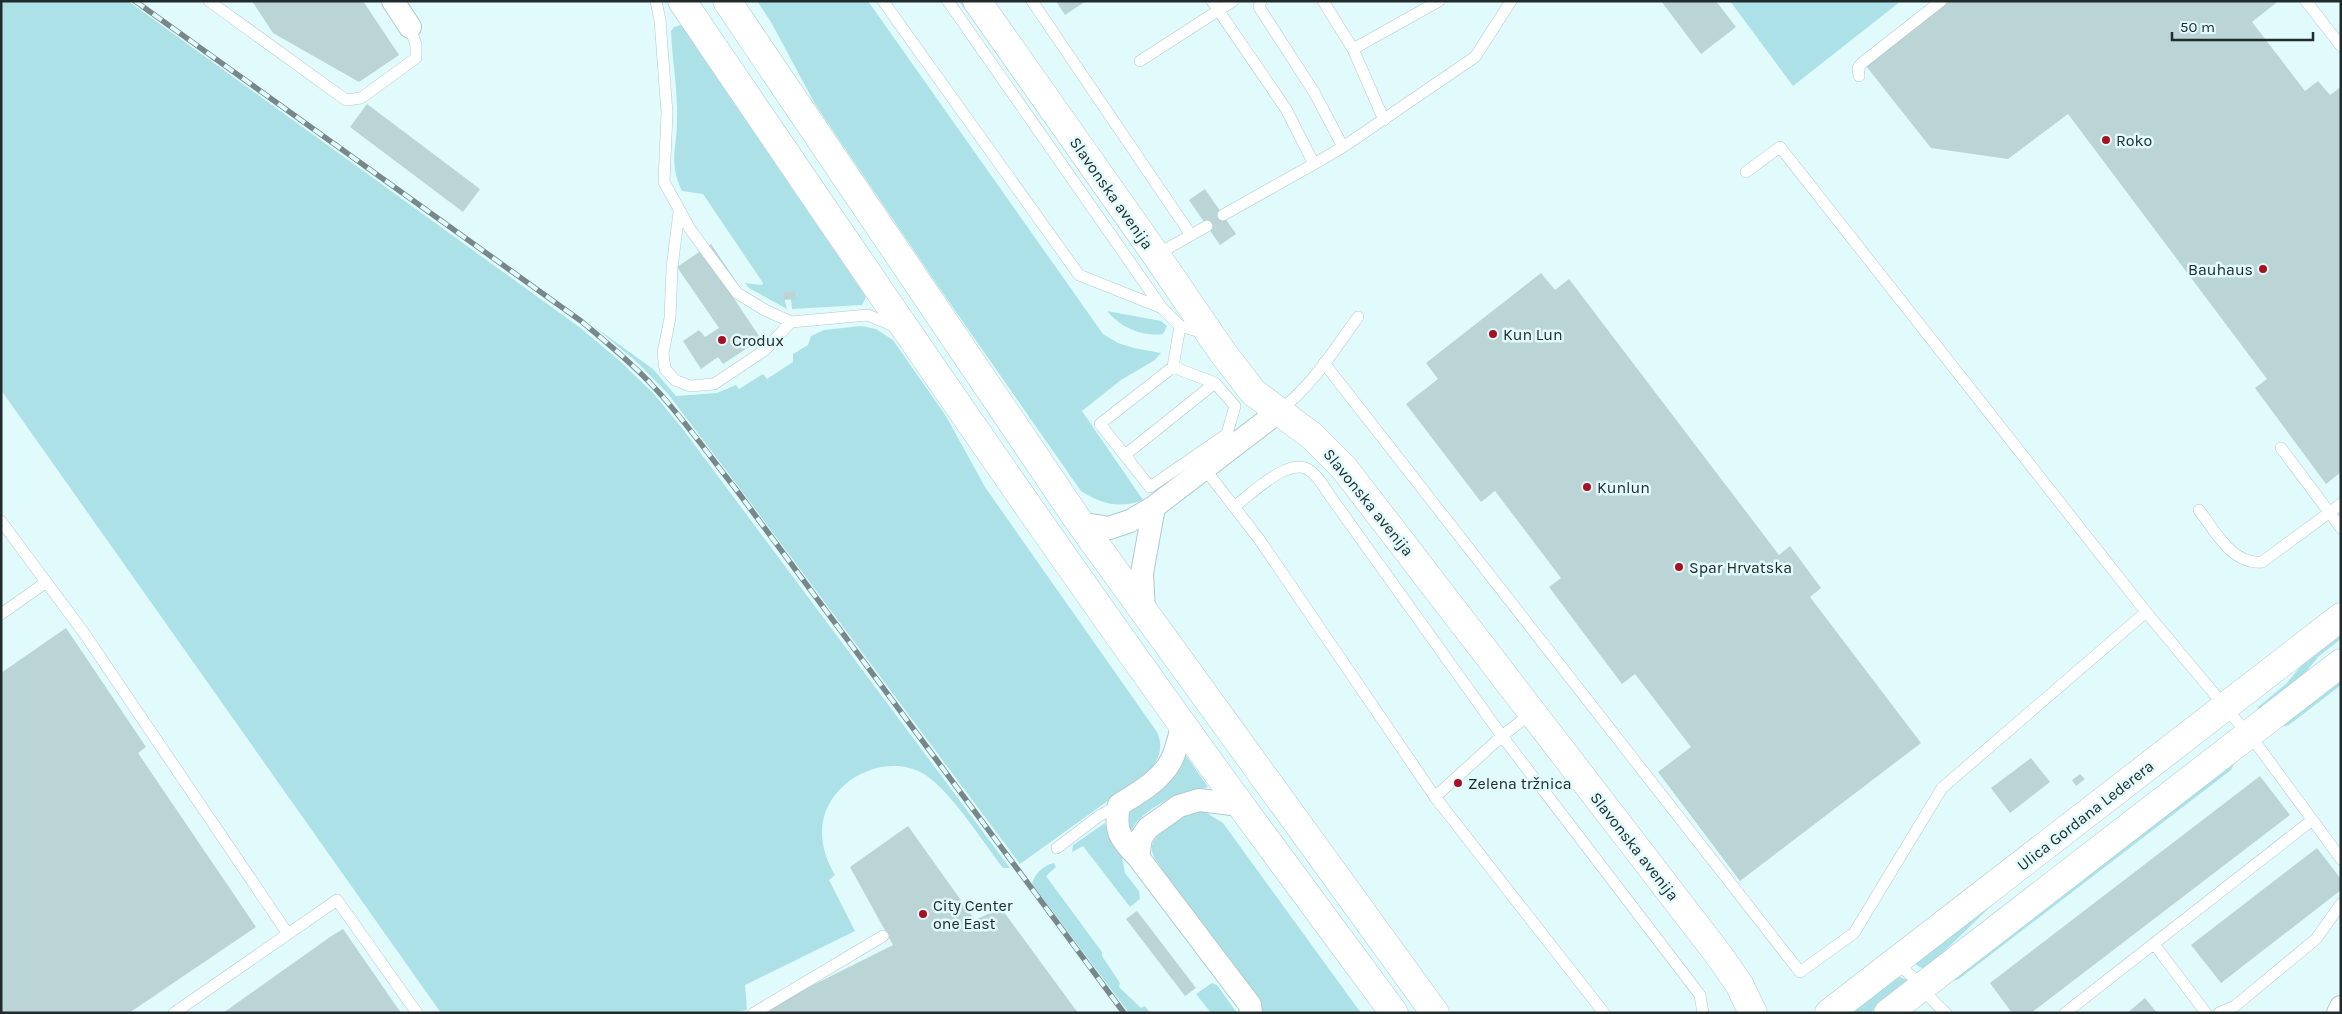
<svg xmlns="http://www.w3.org/2000/svg" width="2342" height="1014" font-family="Karla,sans-serif">
<rect width="100%" height="100%" fill="#e1fbfd"/>
<path fill="#ace2e7" d="M1 1H128L578 326 621 362 653 393 682 428 1010 868H1003C983 842 950 790 924 774 883 750 823 783 822 831 822 848 827 861 835 875L829 880 855 931 745 985 747 1010 730 1013H441L1 390Z
M757 1H868L1103 334 1118 343 1134 348 1161 353 1155 360 1121 380 1082 411 1143 500C1120 509 1101 504 1081 491L940 289 815 104 771 22Z
M959 1H963L1182 317Z
M1730 1H1901L1793 86Z
M681 25 866 297 862 305 792 309 791 299H797L796 291 783 293 787 309 749 288 745 283 762 285 763 283 703 194 682 191C668 160 677 151 677 119 678 90 672 60 671 31L674 27Z
M1107 311 1161 321 1167 326 1163 334C1142 337 1120 327 1107 311Z
M592 325 653 369 676 396 717 393 736 385 739 389 763 374 767 379 793 362V354L808 345 811 336 824 330 861 326 876 329 893 340 946 416 985 487 1157 732C1164 748 1159 760 1148 772L1020 864 738 486 668 394 637 362Z
M2341 630V639L2319 656 2296 684 2258 710V707L2287 683 2307 658Z
M2341 675V685L2289 725 2273 729Z
M1185 754 1208 787C1199 790 1187 791 1178 795 1162 801 1135 817 1130 834L1128 816 1132 810Z
M2239 755 2231 770 1959 979 1952 981Z
M1194 812H1205L1223 823 1361 1013H1262L1155 859C1153 854 1150 849 1153 843 1157 832 1183 816 1194 812Z
M1105 823 1109 837 1121 852 1125 873 1139 891 1140 899 1130 907 1083 846 1072 852 1073 845Z
M1054 863 1056 867 1046 876 1102 952V956L1120 983 1119 987 1141 1008 1145 1006 1150 1013H1129L1032 884C1034 874 1044 865 1054 863Z
M2026 872 1925 970 1913 963Z
M1897 976 1908 980 1909 983 1870 1013H1844Z
M1212 983 1217 985 1237 1013H1211L1196 994Z"/>
<path fill="#bbd4d6" d="M252 1H363L399 55 359 82 273 33Z
M1056 1H1086L1065 15Z
M1661 1H1716L1736 27 1701 54Z
M1949 1H2275L2276 3 2252 22 2305 91 2318 81 2330 95 2341 87V472L2326 484 2255 388 2267 379 2068 114 2008 159 1931 148 1866 66Z
M367 104 480 189 463 212 350 127Z
M1205 189 1236 234 1220 245 1189 200Z
M711 244 742 290 733 297 761 339 723 364 718 357 701 369 683 341 699 330 705 337 719 328 677 267Z
M1541 273 1555 290 1569 279 1779 555 1790 546 1821 588 1810 597 1921 743 1740 881 1658 772 1691 747 1635 674 1622 684 1549 587 1561 578 1495 491 1481 502 1406 404 1438 379 1426 363Z
M796 291 797 299 784 300 783 292Z
M66 628 146 747 138 753 256 927 129 1013H1V673Z
M2031 758 2050 782 2010 813 1991 788Z
M2080 774 2085 779 2076 786 2072 780Z
M2260 776 2290 815 2031 1013H2012L1990 983Z
M908 826 975 920 1001 908 1078 1013H757L893 945 850 867Z
M2317 848 2341 879V890L2221 983 2191 945Z
M1137 911 1196 988 1185 996 1126 919Z
M343 929 401 1013H223L330 937Z
M2145 998 2157 1013H2127Z"/>
<g fill="none" stroke-linecap="round" stroke-linejoin="round">
<defs>
<path id="service" d="M209 1 346 100 361 98 416 58V45L410 27
M656 1 660 20 667 113 664 182 690 229 737 293 765 310 791 322 868 315 898 328
M883 1 1079 275 1162 308 1180 326 1204 333
M948 1 1162 308
M1032 1 1191 235
M1212 1 1286 109 1314 164 1223 215
M1261 1 1259 7 1314 92 1343 147
M1323 1 1353 49 1384 120
M2306 1 2341 46
M1353 49 1439 1
M1140 61 1233 1
M1859 76 1858 68 1862 63 1941 1
M1314 164 1343 147 1475 57 1511 1
M1746 172 1780 147 2146 612 2261 750 2341 859
M679 212 672 268 670 318 663 353 665 369 675 380 690 386 714 384 765 350 791 322
M1156 255 1207 226
M1324 363 1800 972 1854 933 1942 788 2146 612
M1173 367 1215 383 1235 406 1227 434 1150 487 1100 424 1173 367 1180 326
M1279 411C1312 386 1334 350 1358 317
M2281 448 2341 528
M1125 455 1215 383
M1204 468 1259 539 1435 797 1604 1013
M1234 507C1250 495 1289 456 1309 470 1319 476 1326 491 1333 500L1502 736 1700 995 1703 1013
M2199 510C2215 531 2232 565 2262 562L2341 504
M1 521 84 633 288 934
M1 614 45 583
M1435 797 1502 736 1533 712
M1057 848 1099 816 1119 805
M2154 944 2206 1013
M1895 963C1916 975 1927 998 1946 1013
M174 1013 337 900 417 1013
M754 1013 883 936
M2065 1013 2311 821
M2219 1013 2235 1006 2316 939 2341 904"/>
<path id="minor" d="M393 1 410 27
M1080 523 1109 528 1130 521 1154 507 1278 412
M1144 611 1142 573 1154 507
M1183 725C1179 736 1177 748 1172 759 1162 780 1138 793 1119 805 1114 832 1120 838 1138 857L1250 1005 1251 1013
M1138 857 1141 838 1148 828 1179 806 1199 800 1240 805
M2338 1013 2341 1007"/>
<path id="tertiary" d="M977 1 1156 255 1223 353 1253 392 1312 436 1344 468 1718 954 1739 984 1753 1013
M1829 1013 2341 617
M1888 1013 2341 663"/>
<path id="secondary" d="M682 1C865 270 1048 540 1239 803 1290 873 1342 943 1394 1013
M727 1 1080 523 1435 1013"/>
</defs>
<use href="#service" stroke="#b0c9cb" stroke-width="12"/>
<use href="#minor" stroke="#b0c9cb" stroke-width="24"/>
<use href="#tertiary" stroke="#b0c9cb" stroke-width="29"/>
<use href="#secondary" stroke="#b0c9cb" stroke-width="29"/>
<use href="#service" stroke="#fff" stroke-width="11"/>
<use href="#minor" stroke="#fff" stroke-width="22"/>
<use href="#tertiary" stroke="#fff" stroke-width="28"/>
<use href="#secondary" stroke="#fff" stroke-width="28"/>
<defs>
<path id="rail" d="M135 1 581 321C606 342 631 362 653 386 683 418 708 454 735 488L1124 1013"/>
</defs>
<use href="#rail" stroke="#78888a" stroke-width="5.5"/>
<use href="#rail" stroke="#e1fbfd" stroke-width="4" stroke-dasharray="11" stroke-linecap="butt"/>
</g>
<g fill="#a81123" stroke="#e1fbfd" stroke-width="2">
<circle cx="2106" cy="140" r="5"/>
<circle cx="2263" cy="269" r="5"/>
<circle cx="1493" cy="334" r="5"/>
<circle cx="722" cy="340" r="5"/>
<circle cx="1587" cy="487" r="5"/>
<circle cx="1679" cy="567" r="5"/>
<circle cx="1458" cy="783" r="5"/>
<circle cx="923" cy="914" r="5"/>
</g>
<g text-anchor="middle" stroke-width="5" stroke-linejoin="round" paint-order="stroke">
<g font-size="16" fill="#222b2c" stroke="#e1fbfd" text-anchor="start">
<text x="2116" y="146">Roko</text>
<text x="2253" y="275" text-anchor="end">Bauhaus</text>
<text x="1503" y="340">Kun Lun</text>
<text x="732" y="346">Crodux</text>
<text x="1597" y="493">Kunlun</text>
<text x="1689" y="573">Spar Hrvatska</text>
<text x="1468" y="789">Zelena tržnica</text>
<text x="933" y="911">City Center<tspan x="933" dy="18">one East</tspan></text>
</g>
<g font-size="16" fill="#222b2c" stroke="#e1fbfd">
<text transform="translate(1112 193) rotate(55)" y="6">Slavonska avenija</text>
<text transform="translate(1369 502) rotate(51)" y="6">Slavonska avenija</text>
<text transform="translate(2085 815) rotate(-38)" y="6">Ulica Gordana Lederera</text>
<text transform="translate(1635 846) rotate(52)" y="6">Slavonska avenija</text>
</g>
</g>
<rect width="2342" height="1014" fill="none" stroke="#222b2c" stroke-width="5"/>
<path d="M2172 32v8h141v-8" fill="none" stroke="#222b2c" stroke-width="2.5"/>
<text x="2180" y="32" font-size="15" fill="#222b2c" stroke="#e1fbfd" stroke-width="4" paint-order="stroke">50 m</text>
</svg>
